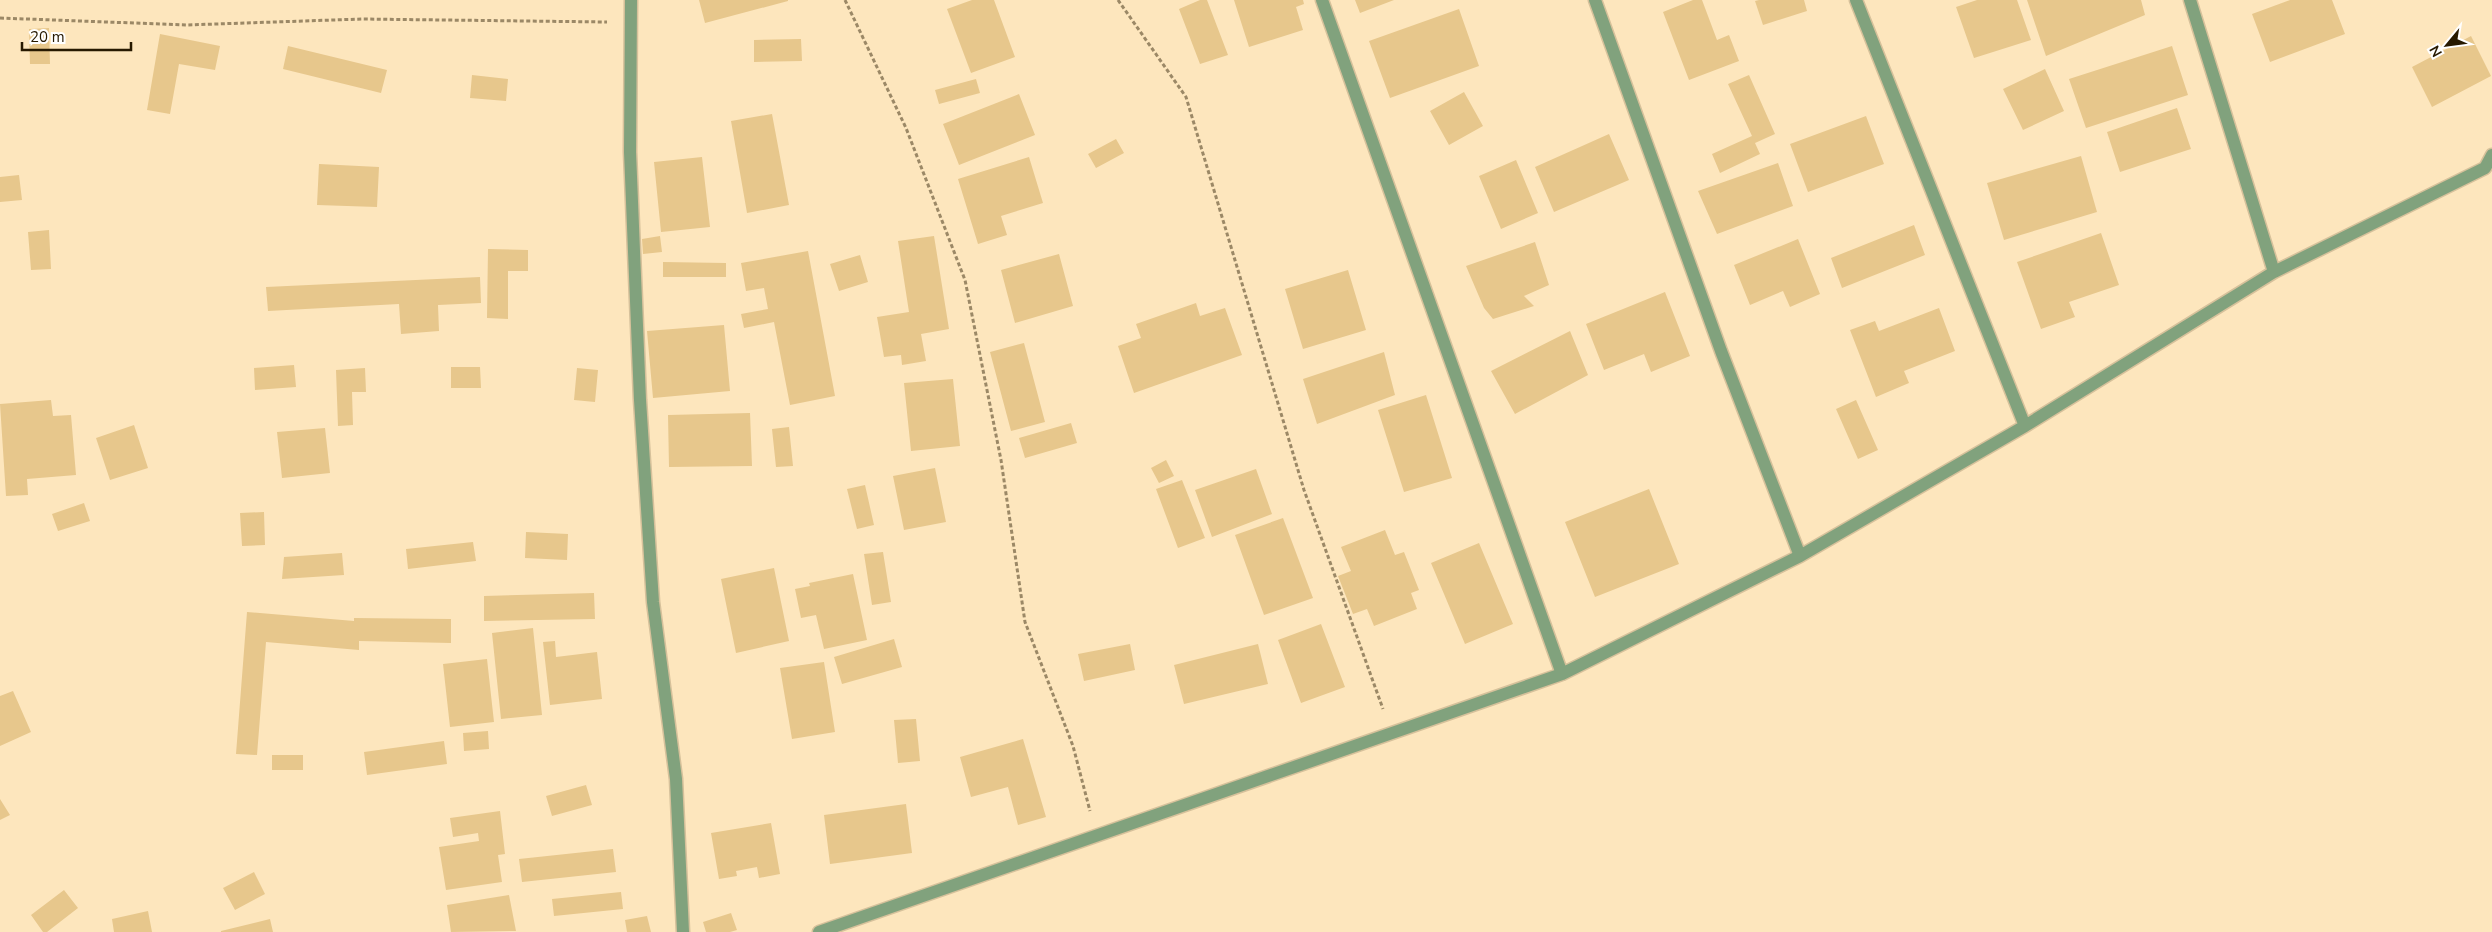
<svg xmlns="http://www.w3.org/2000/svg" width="2492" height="932" font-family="'Nunito Sans',sans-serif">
<rect width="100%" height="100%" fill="#fde6bd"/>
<path fill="#e7c78c" d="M699 0H788V1L705 23Z
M972 0H994L1015 57 971 73 947 9Z
M1200 0H1207L1228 55 1200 64 1179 9Z
M1234 0H1303L1304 4 1296 7 1303 30 1249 47Z
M1355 0H1394L1360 13Z
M1693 0H1702L1717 40 1729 35 1739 61 1689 80 1663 12Z
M1759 0H1804L1807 11 1763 25 1755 1Z
M1977 0H2017L2031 40 1974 58 1956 7Z
M2027 0H2141L2145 15 2046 56Z
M2290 0H2332L2345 34 2270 62 2252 14Z
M1459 9 1479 66 1390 98 1369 41Z
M49 28 50 64H30L29 29Z
M160 34 220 46 215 70 179 64 170 114 147 110Z
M2471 36 2491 76 2432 107 2412 67Z
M801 39 802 61 754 62V40Z
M288 46 387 70 381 93 283 69Z
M2172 46 2188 95 2086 128 2069 79Z
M2045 69 2064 111 2023 130 2003 89Z
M472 75 508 79 506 101 470 98Z
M1749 75 1775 134 1755 143 1760 154 1720 173 1712 154 1752 136 1728 84Z
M976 79 980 93 939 104 935 90Z
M1464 92 1483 126 1449 145 1430 111Z
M1019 94 1035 135 959 165 943 124Z
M2177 108 2191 149 2120 172 2107 132Z
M772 114 789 205 747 213 731 121Z
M1866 116 1884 164 1808 192 1790 144Z
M1609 134 1629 180 1554 212 1535 167Z
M1116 139 1124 153 1096 168 1088 154Z
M2081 156 2097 212 2004 240 1987 183Z
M702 157 710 227 661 232 654 162Z
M1029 157 1043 203 1001 216 1007 235 978 244 958 179Z
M1516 160 1538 213 1501 229 1479 176Z
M1778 163 1793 206 1717 234 1698 191Z
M319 164 379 167 377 207 317 205Z
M19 175 22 200 0 202V177Z
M1914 225 1925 255 1842 288 1831 258Z
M49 230 51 269 31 270 28 232Z
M2101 233 2119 285 2069 302 2075 317 2041 329 2017 262Z
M660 236 662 252 643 254 642 239Z
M934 236 949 329 921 334 926 361 902 365 901 355 884 357 877 317 909 312 898 241Z
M1798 239 1820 294 1790 307 1783 291 1750 305 1734 265Z
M1535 242 1549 285 1524 296 1534 306 1493 319 1484 308 1466 266Z
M488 249 528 250V271H508V319L487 318Z
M808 251 835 396 790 405 774 322 744 328 741 314 768 309 764 288 746 291 741 263Z
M1059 254 1073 306 1015 323 1001 270Z
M860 255 868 282 839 291 830 264Z
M663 262 726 263V277H663Z
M1348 270 1366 330 1303 349 1285 289Z
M480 277 481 303 438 305 439 331 401 334 399 304 268 311 266 287Z
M1665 292 1690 356 1651 372 1644 354 1604 370 1586 324Z
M1196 303 1200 316 1225 308 1242 355 1134 393 1118 346 1141 338 1136 324Z
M1939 308 1955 351 1904 371 1909 383 1876 397 1850 330 1875 321 1879 331Z
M724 325 730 391 653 398 647 331Z
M1570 331 1588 375 1515 414 1491 371Z
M1024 343 1045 422 1011 431 990 352Z
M1384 352 1395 395 1317 424 1303 379Z
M294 365 296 387 255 390 254 368Z
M451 367H480L481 388H451Z
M365 368 366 392H352L353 425 338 426 336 370Z
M577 368 598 370 595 402 574 400Z
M953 379 960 446 911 451 904 383Z
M1426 395 1452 478 1404 492 1378 410Z
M51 400 53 416 71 415 76 475 27 479 28 495 6 496 0 404Z
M1856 400 1878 450 1858 459 1836 409Z
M750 413 752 466 669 467 668 415Z
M1071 423 1077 443 1025 458 1019 438Z
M134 425 148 468 110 480 96 438Z
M789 427 793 466 776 467 772 429Z
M325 428 330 473 282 478 277 432Z
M1166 460 1174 476 1159 483 1151 468Z
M935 468 946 522 904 530 893 476Z
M1256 469 1272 514 1212 537 1195 490Z
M1182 480 1205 538 1178 548 1156 489Z
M865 485 874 525 857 529 847 489Z
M1649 489 1679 564 1595 597 1565 522Z
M84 503 90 521 58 531 52 514Z
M264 512 265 545 242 546 240 513Z
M1283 518 1313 598 1264 615 1235 535Z
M1385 530 1395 555 1404 552 1419 590 1411 593 1417 609 1374 626 1367 609 1353 614 1338 576 1351 571 1341 547Z
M526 532 568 534 567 560 525 558Z
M473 542 476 561 408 569 406 549Z
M1479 543 1513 624 1465 644 1431 563Z
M883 552 891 602 872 605 864 554Z
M342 553 344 575 282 579 284 557Z
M774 568 789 641 736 653 721 579Z
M853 574 867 640 824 649 816 615 801 618 795 589 810 586 809 583Z
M594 593 595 619 484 621V596Z
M247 612 354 621V618L451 619V643L359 641V650L266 642 257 755 236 754Z
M1321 624 1345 687 1301 703 1278 640Z
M533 628 542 715 501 719 492 633Z
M894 639 902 667 842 684 834 657Z
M555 641 556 657 597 652 602 699 550 705 543 642Z
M1130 644 1135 670 1084 681 1078 654Z
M1258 644 1268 684 1184 704 1174 665Z
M487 659 494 722 450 727 443 664Z
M824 662 835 732 792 739 780 668Z
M13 691 31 732 0 746V696Z
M916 719 920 761 898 763 894 720Z
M488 731 489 749 464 751 463 733Z
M1023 739 1046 817 1018 825 1008 787 971 797 960 757Z
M444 741 447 764 367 775 364 752Z
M272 755H303V770H272Z
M586 785 592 805 552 816 546 796Z
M0 799 10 815 0 820Z
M906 804 912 853 830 864 824 815Z
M500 811 505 854 498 855 502 882 446 890 439 847 479 841 478 833 453 837 450 818Z
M771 823 780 874 759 878 757 867 736 871 737 876 719 879 711 833Z
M613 849 616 872 522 882 519 859Z
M254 872 265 894 235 910 223 888Z
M64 890 78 908 47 932H43L31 915Z
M621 892 623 909 554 916 552 899Z
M509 895 516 931 451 932 447 905Z
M148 911 152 932H114L112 919Z
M731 913 737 930 730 932H706L703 922Z
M647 916 651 932H627L625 920Z
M270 919 273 932H221V931Z"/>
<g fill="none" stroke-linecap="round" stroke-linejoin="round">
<defs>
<path id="minor" d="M631 0 630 152 640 400 653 602 676 779 683 932
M1322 0 1562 674
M1595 0 1721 351 1800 556
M1856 0 2025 426
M2190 0 2274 272
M819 932 1562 674 1800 556 2025 426 2274 272 2485 168 2492 155"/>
</defs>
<use href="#minor" stroke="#d6c19b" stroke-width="15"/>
<path stroke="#9b8866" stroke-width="3" stroke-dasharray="4 2.5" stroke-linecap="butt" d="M845 0 906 128 965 280 1001 460 1025 622 1073 746 1090 811
M1118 0 1186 97 1304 490 1383 709
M0 18 187 25 362 19 607 22"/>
<use href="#minor" stroke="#81a27d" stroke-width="12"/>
</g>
<g transform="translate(2447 45) rotate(241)" stroke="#ffffff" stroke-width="4" paint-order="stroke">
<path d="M0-4L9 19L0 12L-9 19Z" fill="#271900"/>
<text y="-8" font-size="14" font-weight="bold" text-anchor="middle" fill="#271900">N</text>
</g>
<path d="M22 42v8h109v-8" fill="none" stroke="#271900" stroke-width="2.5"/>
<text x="30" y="42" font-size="15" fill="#271900" stroke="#ffffff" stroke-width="4" paint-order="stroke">20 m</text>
</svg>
